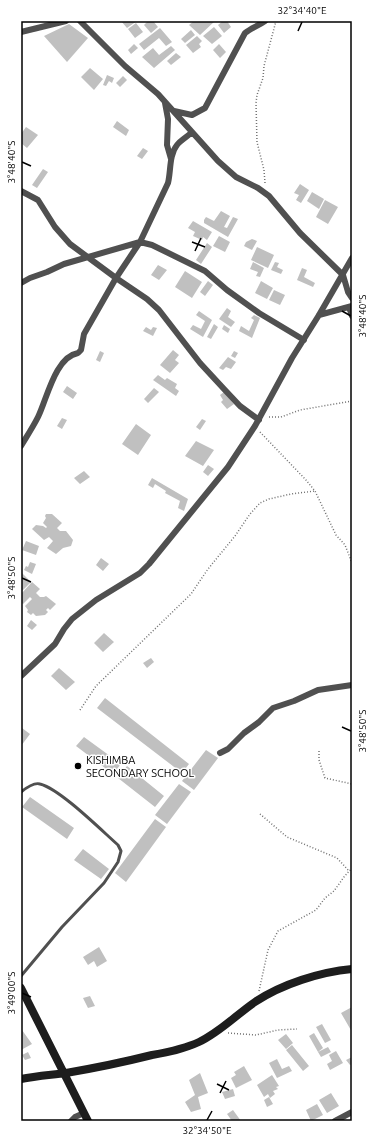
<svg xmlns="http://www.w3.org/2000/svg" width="373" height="1142" font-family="Ubuntu,sans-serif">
<rect width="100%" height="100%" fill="#fff"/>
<path fill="#c0c0c0" d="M121 21H137L127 28Z
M148 21H153L158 27 151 33 144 25Z
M194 21 204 22 215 21 200 35 189 25Z
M223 21H227L231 27 224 33 218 25Z
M136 23 143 32 135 38 128 29Z
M69 24 88 38 67 62 44 36Z
M214 27 222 36 212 44 203 36Z
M160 28 172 42 166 46 159 38 144 50 139 44Z
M191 30 195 35 185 43 181 39Z
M197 36 202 41 199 44 201 47 193 53 186 45Z
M134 44 138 48 131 54 128 50Z
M219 44 226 52 220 58 213 50Z
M171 46 175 50 154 68 142 57 153 48 159 55Z
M176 53 181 57 171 65 167 61Z
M90 68 103 79 94 90 81 77Z
M107 75 114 78 112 83 109 81 106 86 103 85Z
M123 76 127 80 120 87 116 83Z
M117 121 129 130 126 136 113 127Z
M26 127 38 135 27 148 21 143V134Z
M143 148 148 151 142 159 137 156Z
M43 169 48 172 37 188 32 185Z
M300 184 309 190 301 203 296 200 299 195 294 193Z
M312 192 324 199 319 209 307 201Z
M325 200 338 207 328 224 316 217Z
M221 211 230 216 224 227 227 228 233 217 238 219 228 237 204 223V220L206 217 214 221Z
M193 221 212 232 207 240 203 237 202 240 193 236 195 232 188 228Z
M219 236 230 242 225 252 213 246Z
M252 239 257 241 252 250 244 246 246 242Z
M207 243 212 247 201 264 196 260Z
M257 247 274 255 268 268 251 260Z
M253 262 264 268 260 277 256 276 258 272 250 269Z
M275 262 279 263 277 267 283 270 281 274 271 270Z
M158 265 167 270 159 280 151 275Z
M302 268 307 270 304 277 315 283 313 287 297 280Z
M185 271 202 282 192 298 175 287Z
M208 281 213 285 205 296 200 292Z
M261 281 273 288 267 299 255 293Z
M274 290 285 295 280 305 269 300Z
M227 308 231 311 228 317 235 322 231 327 219 319Z
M199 311 212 320 203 337 190 329 193 325 201 329 205 321 196 315Z
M254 315 260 318 252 338 239 331 241 326 249 331 254 320 251 318Z
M214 324 218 327 211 339 207 337Z
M224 325 230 329 228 333 222 329Z
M146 327 151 330 153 327 157 328 153 336 143 331Z
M173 350 179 355 175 360 179 363 170 373 160 365Z
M100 351 104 353 100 362 96 360Z
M234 351 238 353 235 358 231 356Z
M228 357 236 362 231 369 226 367 223 370 219 368Z
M158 375 165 380 167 378 177 384 175 388 179 391 176 396 153 380Z
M67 386 77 393 73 399 63 392Z
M154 388 159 392 148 403 144 399Z
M224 392 234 404 227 409 221 402 223 400 220 395Z
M62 418 67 420 62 429 57 426Z
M202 419 206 421 200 430 196 427Z
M136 424 151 435 138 455 122 444Z
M196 441 214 450 203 466 185 456Z
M208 465 214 469 208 476 203 472Z
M84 471 90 477 80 484 74 478Z
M152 478 188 499 184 511 178 508 180 501 165 493 166 491 155 484 153 488 148 485Z
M46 514H52L62 523 57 528 60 531H66L73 540 71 546 63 548 56 554 47 548 53 541 49 537 44 540 32 529 36 525 43 526 46 528 47 527 43 523 46 518 45 516Z
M26 541 39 546 36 555 22 550Z
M101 558 109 564 103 571 96 565Z
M30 562 36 564 32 574 24 570 26 566 28 567Z
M21 572 31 582 21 592Z
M32 582 40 589 36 593 40 597H44L46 596 56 604 50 610 48 608 46 610 48 612 45 615 36 616 33 613 31 615 27 612 28 610 25 606 32 599 30 597 23 604 21 602V594Z
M31 620 37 625 32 630 27 626Z
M104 633 114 642 103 652 94 643Z
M151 658 154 662 147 668 143 663Z
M59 668 75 682 66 690 51 676Z
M105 698 189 764 182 773 97 708Z
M22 728 30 734 21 746V729Z
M84 737 121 764 113 774 76 746Z
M206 750 218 758 194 790 182 781Z
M127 766 164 796 155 807 118 778Z
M179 784 191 792 167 824 155 815Z
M30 797 74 828 67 839 22 807Z
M155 819 166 827 126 882 115 873Z
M83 849 109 869 101 879 74 860Z
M99 947 107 961 97 967 94 961 88 965 83 957Z
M90 996 95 1006 88 1008 83 998Z
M352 1007V1032L341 1013Z
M322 1024 331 1040 325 1043 316 1027Z
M22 1030 32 1044 21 1050V1031Z
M314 1033 323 1048 318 1052 309 1036Z
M286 1034 293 1043 286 1049 278 1040Z
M292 1045 309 1066 303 1071 286 1050Z
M328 1047 331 1052 321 1057 318 1052Z
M336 1051 343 1063 330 1070 327 1064 332 1061 329 1055Z
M28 1052 31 1058 25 1060 22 1055Z
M352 1057V1064L350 1065 346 1060Z
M277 1059 282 1069 289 1066 292 1071 277 1078 269 1063Z
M244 1066 252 1080 236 1088 231 1078 236 1075 234 1072Z
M200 1073 208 1093 198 1097 201 1109 191 1112 185 1102 195 1095 189 1080Z
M272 1075 279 1086 276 1087 278 1089 273 1091 275 1094 270 1098 268 1094 264 1097 257 1085Z
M233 1089 235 1096 225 1099 222 1092Z
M331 1093 339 1106 327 1113 319 1100Z
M269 1097 273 1104 267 1107 264 1100Z
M317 1104 323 1115 311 1121 306 1110Z
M233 1110 241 1121H232L227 1114Z"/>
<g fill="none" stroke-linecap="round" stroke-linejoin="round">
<path stroke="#727272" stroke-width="1.5" stroke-dasharray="1 2" stroke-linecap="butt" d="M265 183 264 170 257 142 256 103 257 95 263 78 264 66 276 21
M269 417H281L300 410 352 401
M260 432 306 480 315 491 336 535 345 545 352 563
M80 710 96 686 191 594 208 569 235 536 250 514 260 503 269 499 291 494 315 491
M319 751V760L325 778 352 784
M260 814 287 837 337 858 349 871
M259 991 268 950 278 931 316 910 325 898 334 891 344 877 352 868
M228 1033 256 1035 278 1030 297 1029"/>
<path stroke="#505050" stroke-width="3" d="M21 792C26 788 34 782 40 784 60 789 101 830 118 845L121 851 118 862 104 883 62 927 21 976"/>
<path stroke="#505050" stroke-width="6" d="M80 21 125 66 158 94 218 161 236 177 258 188 269 196 300 233 343 275 348 292 352 298
M21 32 66 21
M165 103 168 119 167 145 171 159
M174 111 192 115 205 108 245 33C251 28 258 26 265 21
M21 191 38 200 55 227 70 244 116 278 147 299 159 310 200 363 224 389 240 406 259 420
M21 283 30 278 47 272 64 264 140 242 152 245 205 271 227 290 259 313 304 340
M349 307 352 316
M319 315 352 306
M21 446C27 436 33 427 38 417 47 399 55 357 78 353L81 350 84 334 116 278 140 242 168 183C171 171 169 155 177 145 181 140 187 137 191 133
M21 676 55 644 64 629 72 619 96 600 140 573 149 564 228 467 255 426 292 358 319 315 352 258
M220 753 228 749 244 733 259 722 273 708 294 701 318 690 352 685
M71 1121 75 1117 84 1113
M335 1121 352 1112"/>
<path stroke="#1d1d1d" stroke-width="8" d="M21 988 88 1121
M21 1079C36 1076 51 1075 66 1073 95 1068 124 1062 152 1055 168 1052 184 1049 199 1042 220 1032 236 1015 255 1002 282 984 320 972 352 969"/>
</g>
<path fill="none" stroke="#000" stroke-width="1.5" d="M298 31 302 22M22 162 31 166M192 242 205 247M195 251 201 238M342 311 351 316M22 578 31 582M342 727 351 731M22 993 31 997M217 1084 229 1090M220 1093 226 1081M207 1120 212 1111"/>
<circle fill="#000" stroke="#fff" stroke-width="1.5" cx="78" cy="766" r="4"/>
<g text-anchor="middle" stroke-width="3" stroke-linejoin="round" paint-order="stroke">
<g font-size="11" fill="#000" stroke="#fff" text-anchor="start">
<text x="86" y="764">KISHIMBA<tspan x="86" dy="13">SECONDARY SCHOOL</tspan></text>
</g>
</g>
<rect width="373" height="1142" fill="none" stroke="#ffffff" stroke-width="44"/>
<rect x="22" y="22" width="329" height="1098" fill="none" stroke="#000" stroke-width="1.5"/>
<g font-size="10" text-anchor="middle" fill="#000">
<text x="302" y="14">32°34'40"E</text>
<text transform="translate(11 162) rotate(-90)" y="4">3°48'40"S</text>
<text transform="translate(362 316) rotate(-90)" y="4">3°48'40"S</text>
<text transform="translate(11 578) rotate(-90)" y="4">3°48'50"S</text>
<text transform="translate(362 731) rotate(-90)" y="4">3°48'50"S</text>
<text transform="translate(11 993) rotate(-90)" y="4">3°49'00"S</text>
<text x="207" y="1134">32°34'50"E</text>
</g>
</svg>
